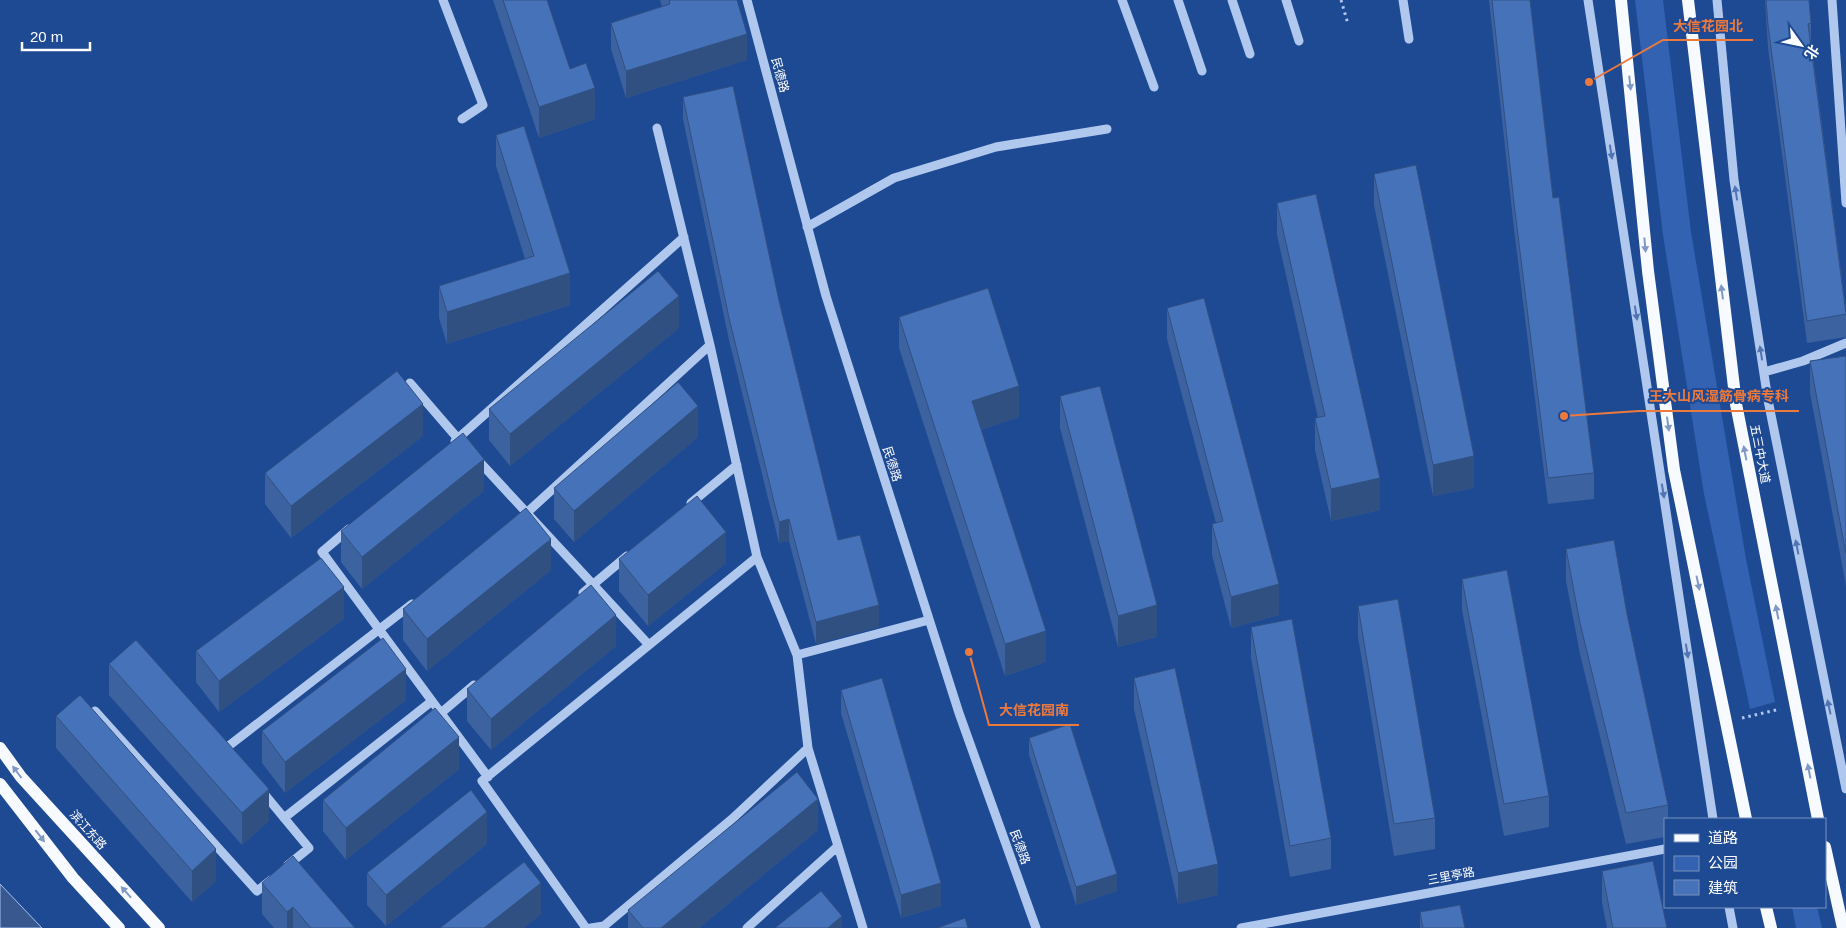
<svg xmlns="http://www.w3.org/2000/svg" width="1846" height="928" font-family="Helvetica,'Noto Sans SC',sans-serif">
<rect width="100%" height="100%" fill="#1e4993"/>
<path fill="#3262b1" d="M1635 0H1663L1691 232 1746 559 1775 702 1750 709 1704 494 1663 235Z
M1792 907H1817L1822 928H1796Z"/>
<path fill="#39588f" stroke="#a3c2f0" d="M0 884 42 928H0Z"/>
<g fill="none" stroke-linecap="round" stroke-linejoin="round">
<path stroke="#b0c8ee" stroke-width="3" stroke-dasharray="2.5 4" stroke-linecap="butt" d="M1341 0 1348 24
M1742 718 1780 709"/>
<path stroke="#b0c8ee" stroke-width="9" d="M443 0 483 105 462 119
M747 0 826 296 959 713 1036 928
M1122 0 1154 87
M1178 0 1202 71
M1232 0 1250 54
M1286 0 1299 41
M1403 0 1409 39
M1588 0 1713 819
M1717 0 1734 180 1768 400 1846 789
M1832 0 1846 203
M657 128 710 345 757 557
M807 227 894 178 996 147 1107 129
M1764 372 1803 361 1846 343
M410 383 460 441
M455 441 684 237
M476 458 649 645
M691 503 737 465
M520 519 710 345
M349 529 322 552 488 777
M583 593 627 556
M95 711 257 891 271 880
M441 713 474 685
M226 748 412 604
M808 748 863 928
M261 790 309 848 288 865
M284 818 432 701
M1729 907 1733 928
M586 928 482 781 757 557 797 655
M591 928 604 926 732 819 808 748 797 655 929 620
M747 928 838 846
M1241 928 1665 849"/>
<path stroke="#f7faff" stroke-width="12" d="M1621 0 1648 271 1674 470 1746 819
M1688 0 1736 404 1818 819
M0 748 21 777 159 928
M0 784 73 878 119 928
M1825 847 1843 928
M1766 907 1771 928"/>
</g>
<path fill="#3c62a0" d="M493 0H547L570 69 595 119 539 138Z
M660 0H737L747 60 626 98 611 49V23L662 7Z
M1489 0H1530L1553 198 1594 473V499L1548 504 1514 229Z
M1765 0H1809L1811 23V41L1846 310V337L1807 343 1768 48Z
M683 97 779 301 838 540 879 627 816 644 789 541 779 543 729 340 683 119Z
M496 135 570 305 447 344 439 318V286L525 259 496 166Z
M1374 174 1474 488 1433 496 1374 205Z
M1277 203 1380 510 1331 521 1315 450V418H1318L1277 235Z
M1167 308 1279 615 1231 628 1212 555V524L1216 523 1167 339Z
M899 317 1019 417 981 430 1046 662 1005 676 899 348Z
M679 328 510 466 489 440V409Z
M1846 356V586L1810 393V361Z
M1060 396 1157 637 1118 647 1060 428Z
M423 436 291 538 265 504V473Z
M698 437 574 542 554 519V488Z
M484 491 362 589 341 562V531Z
M1566 549 1627 614 1668 805V819H1665V837L1626 844 1580 654 1566 581Z
M619 559 726 563 648 626 619 591Z
M551 570 427 671 403 640V609Z
M1462 579 1549 796V827L1504 836 1462 610Z
M1358 606 1435 818V849L1394 856 1358 637Z
M344 619 219 712 196 682V651Z
M1251 627 1331 838V869L1290 877 1251 658Z
M616 646 491 750 467 721V689Z
M109 664 269 821 242 845 109 695Z
M1134 678 1218 895 1178 904 1134 709Z
M841 690 941 906 901 918 841 713Z
M406 700 285 793 262 763V731Z
M56 716 216 881 192 902 56 748Z
M1029 738 1117 891 1076 905 1029 755Z
M459 769 346 860 323 831V800Z
M818 830 699 928H628V910Z
M487 844 386 926 367 905V873Z
M1602 871 1667 928H1607L1602 903Z
M262 883 355 928H274L262 914Z
M1420 912 1465 928H1420Z"/>
<path fill="#315082" d="M747 34V60L626 98V71Z
M595 88V119L539 138V107Z
M570 273V305L447 344V312Z
M679 296V328L510 466V434Z
M1019 386V417L972 433V401Z
M423 404V436L291 538V506Z
M698 406V437L574 542V511Z
M1474 456V488L1433 496V465Z
M484 459V491L362 589V557Z
M1380 478V510L1331 521V489Z
M789 519V541L779 543V522Z
M726 532V563L648 626V595Z
M551 539V570L427 671V639Z
M1279 584V615L1231 628V597Z
M344 587V619L219 712V681Z
M879 605V627L816 644V622Z
M1157 605V637L1118 647V616Z
M616 615V646L491 750V719Z
M1046 631V662L1005 676V644Z
M406 669V700L285 793V762Z
M459 737V769L346 860V828Z
M269 789V821L242 845V813Z
M818 799V830L699 928H661Z
M487 812V844L386 926V895Z
M216 849V881L192 902V871Z
M1218 864V895L1178 904V873Z
M1117 874V891L1076 905V887Z
M541 883V915L524 928H484Z
M941 883V906L901 918V895Z
M293 907V928H287V912Z
M842 916V928H828Z"/>
<path fill="#4672ba" stroke="#315082" d="M503 0H547L570 69 586 63 595 88 539 107Z
M669 0H737L747 34 626 71 611 23 670 4Z
M1492 0H1530L1553 198 1559 197 1594 473 1548 478 1514 203Z
M1766 0H1809L1811 23 1808 24 1846 314 1807 321 1768 25Z
M733 86 779 301 838 540 860 535 879 605 816 622 789 519 779 522 729 318 683 97Z
M524 126 570 273 447 312 439 286 534 256 496 135Z
M1416 165 1474 456 1433 465 1374 174Z
M1316 194 1380 478 1331 489 1315 418 1325 416 1277 203Z
M658 271 679 296 510 434 489 409Z
M988 288 1019 386 972 401 1046 631 1005 644 899 317Z
M1204 298 1279 584 1231 597 1212 524 1223 521 1167 308Z
M1846 356V554L1810 361Z
M397 371 423 404 291 506 265 473Z
M678 382 698 406 574 511 554 488Z
M1100 386 1157 605 1118 616 1060 396Z
M463 433 484 459 362 557 341 531Z
M697 496 726 532 648 595 619 559Z
M526 508 551 539 427 639 403 609Z
M1614 540 1627 614 1668 805 1626 813 1580 623 1566 549Z
M321 558 344 587 219 681 196 651Z
M1507 570 1549 796 1504 804 1462 579Z
M591 585 616 615 491 719 467 689Z
M1398 599 1435 818 1394 824 1358 606Z
M1292 619 1331 838 1290 846 1251 627Z
M383 638 406 669 285 762 262 731Z
M136 640 269 789 242 813 109 664Z
M1175 668 1218 864 1178 873 1134 678Z
M882 678 941 883 901 895 841 690Z
M80 695 216 849 192 871 56 716Z
M435 708 459 737 346 828 323 800Z
M1070 724 1117 874 1076 887 1029 738Z
M797 772 818 799 661 928H643L628 910Z
M471 790 487 812 386 895 367 873Z
M293 856 355 928H311L293 907 287 912 262 883Z
M1653 861 1667 928H1613L1602 871Z
M524 862 541 883 484 928H440Z
M821 891 842 916 828 928H775Z
M1460 905 1465 928H1423L1420 912Z
M965 918 968 928H937Z"/>
<defs><path id="oneway-solid" d="M-6-.8H1V-3.2L6.5 0L1 3.2V.8H-6Z" transform="scale(1.25)"/></defs>
<g fill="#8099c4">
<use href="#oneway-solid" transform="translate(1630 83) rotate(84)"/>
<use href="#oneway-solid" transform="translate(1645 245) rotate(85)"/>
<use href="#oneway-solid" transform="translate(1722 292) rotate(-97)"/>
<use href="#oneway-solid" transform="translate(1668 424) rotate(82)"/>
<use href="#oneway-solid" transform="translate(1745 453) rotate(-101)"/>
<use href="#oneway-solid" transform="translate(1698 583) rotate(78)"/>
<use href="#oneway-solid" transform="translate(1777 612) rotate(-101)"/>
<use href="#oneway-solid" transform="translate(1809 771) rotate(-101)"/>
<use href="#oneway-solid" transform="translate(17 772) rotate(-127)"/>
<use href="#oneway-solid" transform="translate(40 836) rotate(52)"/>
<use href="#oneway-solid" transform="translate(126 892) rotate(-132)"/>
</g>
<g fill="#5175b3">
<use href="#oneway-solid" transform="translate(1611 152) rotate(81)"/>
<use href="#oneway-solid" transform="translate(1736 193) rotate(-99)"/>
<use href="#oneway-solid" transform="translate(1636 313) rotate(81)"/>
<use href="#oneway-solid" transform="translate(1761 353) rotate(-99)"/>
<use href="#oneway-solid" transform="translate(1663 491) rotate(81)"/>
<use href="#oneway-solid" transform="translate(1797 547) rotate(-101)"/>
<use href="#oneway-solid" transform="translate(1687 651) rotate(81)"/>
<use href="#oneway-solid" transform="translate(1829 707) rotate(-102)"/>
</g>
<g text-anchor="middle" stroke-width="4" stroke-linejoin="round" paint-order="stroke">
<g font-size="12" fill="#fff" stroke="#1e4993">
<text transform="translate(780 75) rotate(75)" y="4">民德路</text>
<text transform="translate(1760 454) rotate(79)" y="4">五三中大道</text>
<text transform="translate(892 464) rotate(72)" y="4">民德路</text>
<text transform="translate(88 830) rotate(48)" y="4">滨江东路</text>
<text transform="translate(1020 847) rotate(70)" y="4">民德路</text>
<text transform="translate(1451 876) rotate(-11)" y="4">三里亭路</text>
</g>
</g>
<path fill="none" stroke="#ed7a3d" stroke-width="2" d="M1589 82L1663 40H1753M1564 416L1639 411H1799M969 652L989 725H1079"/>
<g fill="#ed7a3d" stroke="#1e4993" stroke-width="2">
<circle cx="1589" cy="82" r="5"/>
<circle cx="1564" cy="416" r="5"/>
<circle cx="969" cy="652" r="5"/>
</g>
<g font-size="14" text-anchor="middle" font-weight="bold" fill="#ed7a3d" stroke="#1e4993" stroke-width="4" stroke-linejoin="round" paint-order="stroke">
<text x="1708" y="31">大信花园北</text>
<text x="1719" y="401">王大山风湿筋骨病专科</text>
<text x="1034" y="715">大信花园南</text>
</g>
<rect x="1664" y="818" width="162" height="90" fill="#1e4993" stroke="#7892be"/>
<rect x="1674" y="834" width="25" height="8" fill="#f7faff" stroke="#7892be"/>
<text x="1708" y="843" font-size="15" fill="#ffffff">道路</text>
<rect x="1674" y="856" width="25" height="15" fill="#3262b1" stroke="#7892be"/>
<text x="1708" y="868" font-size="15" fill="#ffffff">公园</text>
<rect x="1674" y="880" width="25" height="15" fill="#4672ba" stroke="#7892be"/>
<text x="1708" y="893" font-size="15" fill="#ffffff">建筑</text>
<g transform="translate(1801 45) rotate(123)" stroke="#1e4993" stroke-width="4" paint-order="stroke">
<path d="M0-4L9 19L0 12L-9 19Z" fill="#ffffff"/>
<text y="-8" font-size="14" font-weight="bold" text-anchor="middle" fill="#ffffff">北</text>
</g>
<path d="M22 42v8h68v-8" fill="none" stroke="#ffffff" stroke-width="2.5"/>
<text x="30" y="42" font-size="15" fill="#ffffff" stroke="#1e4993" stroke-width="4" paint-order="stroke">20 m</text>
</svg>
